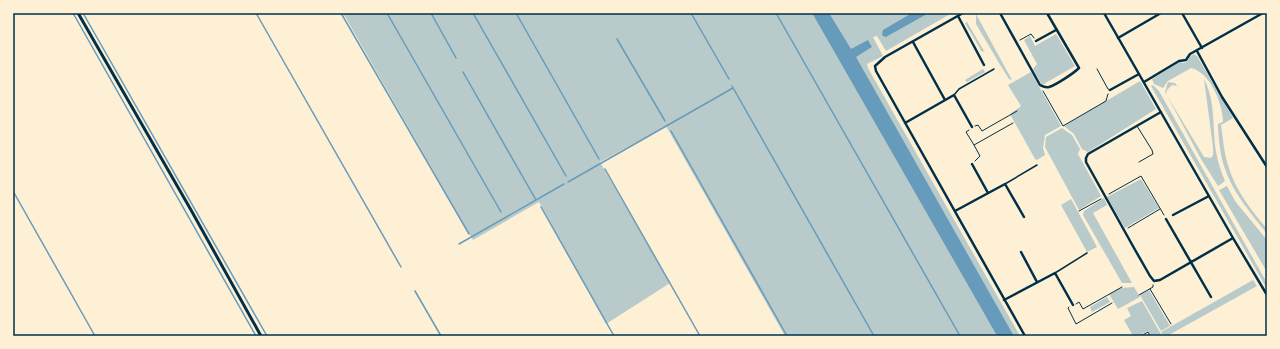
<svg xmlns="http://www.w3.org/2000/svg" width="1280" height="349" font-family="'Open Sans',sans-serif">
<rect width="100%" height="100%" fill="#fdf0d5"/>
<path fill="#b9caca" d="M343 13H812L997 336H785L666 126 600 162 670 283 606 324 539 202 473 240Z
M828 13H916L886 37 929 13H952L886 51 877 36 873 37 883 56 867 64 868 68 1020 336H1014L855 57 872 47 850 50Z
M976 14 1012 80 1009 79 999 63 976 24Z
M967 22 984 51 982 52 965 23Z
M1056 34 1075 66 1042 85 1033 69 1037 64 1024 40 1030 36 1035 46Z
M1194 54 1197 56 1233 118 1221 125C1223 138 1224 153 1228 165 1235 190 1251 210 1267 229V234C1251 213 1232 192 1224 166 1220 154 1219 140 1218 127V124L1223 122C1223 104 1210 72 1191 68L1168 81 1163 88 1154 84 1152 79 1180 62 1183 63 1187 62 1190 57Z
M983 69 985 72 967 82 965 80Z
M1031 72 1061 126 1045 135 1043 148 1045 155 1037 160 1035 159 1010 114 1021 106 1008 85Z
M1204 79C1216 102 1212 127 1216 152 1218 162 1221 172 1225 181L1218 186 1201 159 1165 92 1168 82 1175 83 1180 90 1177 86 1172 85 1167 90 1166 94 1204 157 1211 158 1213 155V147Z
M1140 81 1156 109 1088 152 1082 149 1074 134 1064 126Z
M1153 85 1159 91 1267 283V289L1151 86Z
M1062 128 1072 135 1080 149 1078 154 1101 196 1079 210 1045 147 1046 137Z
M1141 179 1159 208 1125 228 1107 197Z
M1227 186 1235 201 1267 240V272L1219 190Z
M1104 198 1107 205 1093 213 1132 283H1122L1083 215 1084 211Z
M1071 199 1097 247 1087 252 1061 205Z
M1253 280 1257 286 1167 336H1163L1161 332Z
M1134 287 1140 297 1118 309 1109 294 1121 288Z
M1149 290 1170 326 1161 331 1140 295Z
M1107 297 1110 302 1092 312 1090 307Z
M1142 301 1162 336H1151L1148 331 1138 336H1133L1124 320 1131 316 1127 308Z"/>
<path fill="#669bbc" d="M812 13H829L851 49 868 40 872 47 856 57 1014 336H997Z
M912 13H929L886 37 883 36 882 34 883 30Z"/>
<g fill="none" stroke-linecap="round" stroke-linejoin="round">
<path stroke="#669bbc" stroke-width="1.5" d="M73 13 256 336
M83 13 267 336
M256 13 401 267
M341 13 469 234
M387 13 501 212
M431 13 456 58
M473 13 566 176
M516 13 599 159
M691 13 729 79
M776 13 960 336
M617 39 665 121
M463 72 536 200
M732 86 874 336
M671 131 787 336
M605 169 700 336
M568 182 733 88
M13 191 95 336
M541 207 614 336
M459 244 564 184
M415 291 441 336"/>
<path stroke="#003049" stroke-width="1" d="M1020 40 1031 34 1034 38
M1043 91 1063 126 1106 101 1108 94
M975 126 978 125 982 131 1017 111
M969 130 966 132 974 145
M975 161 980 156 974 145 1013 123
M1109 194 1141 176 1164 215
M1079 211 1101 199
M1128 228 1160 209
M1150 289 1171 324
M1139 295 1153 287V285
M1076 304 1079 302 1083 309 1122 287
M1069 307 1068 308 1076 324 1112 303
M1141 336 1148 332 1150 336"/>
<path stroke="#003049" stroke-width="1" d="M1097 69 1108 89 1110 90
M1137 126 1152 150 1153 154 1139 162"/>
<path stroke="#003049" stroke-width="1.5" d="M954 95 959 89 994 69
M1005 184 1037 165
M1055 273 1087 253"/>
<path stroke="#003049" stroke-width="2.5" d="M963 13 885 57 875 66 876 71 1025 336
M1000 13 1040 85C1042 86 1045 88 1049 87 1056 85 1074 73 1079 68L1047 13
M1104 13 1233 238 1267 295
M1182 13 1202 48
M958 16 984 65
M1118 38 1161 13
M1036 41 1056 30
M913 42 945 100
M1197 51 1222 97 1267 167
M1144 82 1179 61 1186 60 1190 54 1263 13
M1110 90 1139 74
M1161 112 1088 154 1086 158V162L1134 248 1150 276 1154 281 1160 280 1233 238
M905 123 954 95 972 127
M972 164 988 193
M955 211 1005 184 1024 217
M1173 215 1209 196
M1166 219 1211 297
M1021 252 1037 282
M1004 300 1055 273 1073 305"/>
<path stroke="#003049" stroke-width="3" d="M78 13 191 210 261 336"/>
</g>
<rect width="1280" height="349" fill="none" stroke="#fdf0d5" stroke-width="28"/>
<rect x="14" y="14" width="1252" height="321" fill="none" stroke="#003049" stroke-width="1.5"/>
</svg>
